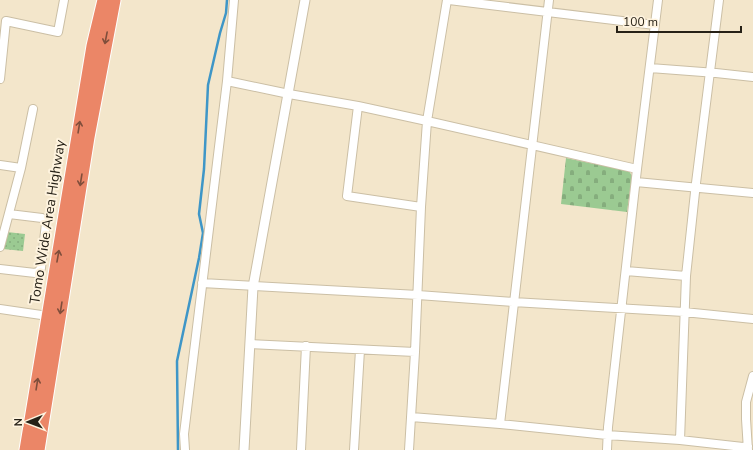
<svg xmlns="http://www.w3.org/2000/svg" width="753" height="450" font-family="'Nunito Sans',sans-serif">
<defs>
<pattern id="grass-dots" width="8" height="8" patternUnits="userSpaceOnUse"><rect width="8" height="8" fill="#9bca92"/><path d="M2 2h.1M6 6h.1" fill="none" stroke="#85ad7d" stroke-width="1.8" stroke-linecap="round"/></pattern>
<pattern id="cemetery-stones" width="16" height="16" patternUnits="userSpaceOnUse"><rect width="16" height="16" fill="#9bca92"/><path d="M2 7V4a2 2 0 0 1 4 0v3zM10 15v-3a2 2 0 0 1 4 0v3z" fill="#85ad7d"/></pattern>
</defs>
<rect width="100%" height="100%" fill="#f3e6cb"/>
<path fill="url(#grass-dots)" d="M7 232 25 234 23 251 3 249Z"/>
<path fill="url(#cemetery-stones)" d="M566 158 629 171 632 176 627 212 561 204Z"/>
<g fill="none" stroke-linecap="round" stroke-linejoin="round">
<path stroke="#3e96c7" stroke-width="2.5" d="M178 450 177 361 199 258 203 233 199 214 204 169 208 85 220 33 226 13 227 0"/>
<defs>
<path id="minor" d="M449 0 655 25
M650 68 716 73 753 77
M0 79 6 21 58 32 64 0
M227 81 289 94 358 106 427 121 637 169
M358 106 347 196 421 207
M0 165 21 168
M636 182 753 193
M0 247 21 168 33 109
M0 269 35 273 39 271 41 268 46 223 45 220 42 218 9 214
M626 271 686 276
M202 283 418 295 513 302 684 312 753 319
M0 309 48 316
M250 344 415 352
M411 417 500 424 607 435 680 440 743 447 748 446
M500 424 549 0
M680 440 686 276 696 183 719 0
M185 450 184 434 227 81 234 0
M301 450 306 346
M354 450 360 350
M409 450 415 352 421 207 427 121 447 0
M607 450 608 427 637 169 658 0
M748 450 746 419V402L753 376"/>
<path id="tertiary" d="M244 450 253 287 305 0"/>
<path id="trunk" d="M26 450 93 46 104 0
M38 450 88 137 114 0"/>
</defs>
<use href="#minor" stroke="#cbbfa5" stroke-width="10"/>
<use href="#tertiary" stroke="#cbbfa5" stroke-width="11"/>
<use href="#trunk" stroke="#fff" stroke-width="15"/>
<use href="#minor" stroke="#fff" stroke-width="8"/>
<use href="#tertiary" stroke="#fff" stroke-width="9"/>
<use href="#trunk" stroke="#eb8667" stroke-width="13"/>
</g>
<defs><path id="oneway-shaft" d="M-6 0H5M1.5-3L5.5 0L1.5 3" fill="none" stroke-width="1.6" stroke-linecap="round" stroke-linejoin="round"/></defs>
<g stroke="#7f4e3b">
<use href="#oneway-shaft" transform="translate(106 38) rotate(101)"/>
<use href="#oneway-shaft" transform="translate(79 127) rotate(-81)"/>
<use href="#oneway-shaft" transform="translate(81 180) rotate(99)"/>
<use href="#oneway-shaft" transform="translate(58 256) rotate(-80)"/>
<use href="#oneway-shaft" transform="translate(61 308) rotate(99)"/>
<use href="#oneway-shaft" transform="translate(37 384) rotate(-81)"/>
</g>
<g text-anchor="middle" stroke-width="4" stroke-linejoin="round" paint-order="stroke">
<g font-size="14" fill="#262117" stroke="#fef3de">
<text transform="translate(47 222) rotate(-81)" y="5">Tomo Wide Area Highway</text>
</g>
</g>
<g transform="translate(28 422) rotate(269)" stroke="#fef3de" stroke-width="3" paint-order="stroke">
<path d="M0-3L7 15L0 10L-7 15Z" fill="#262117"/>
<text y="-6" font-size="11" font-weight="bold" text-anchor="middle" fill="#262117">N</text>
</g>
<path d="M617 26v6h124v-6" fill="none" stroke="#262117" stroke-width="2"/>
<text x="623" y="26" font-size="12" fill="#262117" stroke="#fef3de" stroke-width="3" paint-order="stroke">100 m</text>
</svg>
